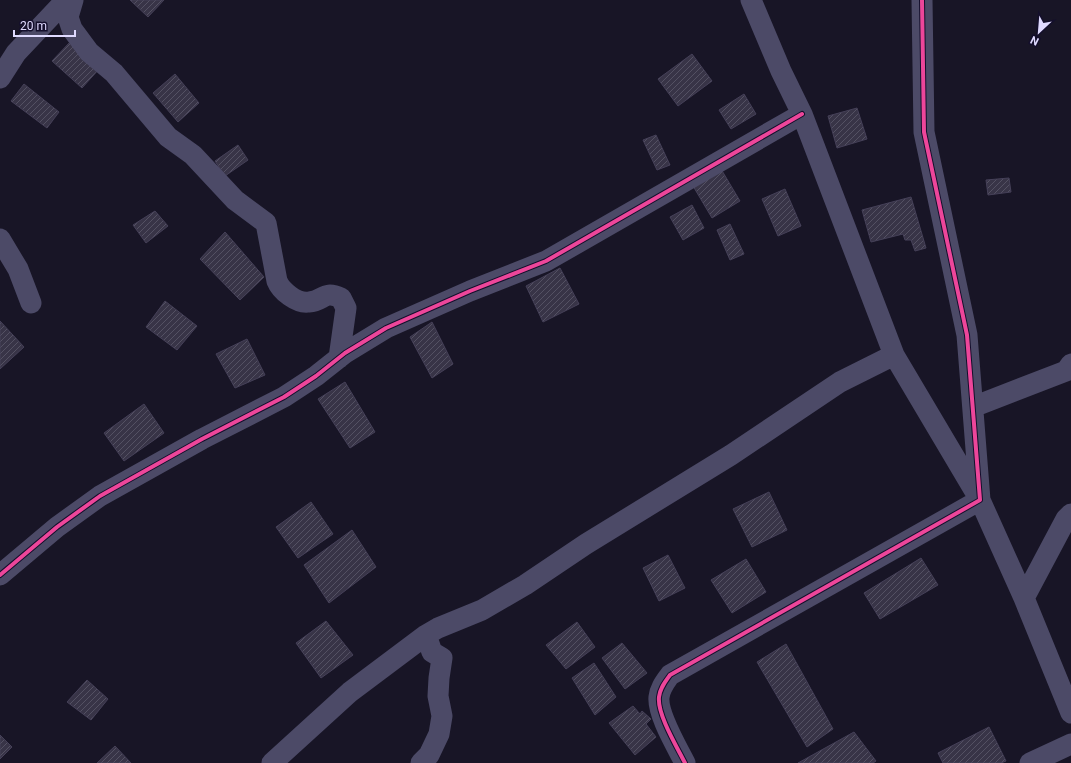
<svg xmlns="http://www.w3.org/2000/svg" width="1071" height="763" font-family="Roboto,sans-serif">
<defs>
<pattern id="building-hatch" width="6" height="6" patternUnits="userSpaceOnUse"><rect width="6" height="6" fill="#383447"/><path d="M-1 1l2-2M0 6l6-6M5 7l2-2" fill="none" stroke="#545163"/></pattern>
</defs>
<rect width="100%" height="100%" fill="#181526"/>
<path fill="url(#building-hatch)" stroke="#454058" d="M130 0H164L148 17Z
M70 42 100 68 82 88 52 61Z
M692 54 712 81 678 106 658 79Z
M175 74 199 103 178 122 153 93Z
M24 84 59 112 47 128 11 101Z
M744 94 756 114 731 129 719 110Z
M857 108 867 139 837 148 828 116Z
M656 135 670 165 657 170 643 140Z
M238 145 248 160 225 176 215 161Z
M721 169 740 201 712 218 693 186Z
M1009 178 1011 192 988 195 986 180Z
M785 189 801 226 778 236 762 199Z
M911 197 926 248 915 251 911 240H905L903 234 871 242 862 210Z
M692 205 704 228 683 240 670 217Z
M155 211 168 226 146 243 133 225Z
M730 224 744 254 730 260 717 230Z
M225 232 264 277 240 300 200 259Z
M560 268 579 304 543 322 526 286Z
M165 301 197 326 177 350 146 327Z
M0 321 24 347 0 369Z
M432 322 453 364 432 378 410 337Z
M247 339 265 375 235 388 216 354Z
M345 382 375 432 350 448 318 399Z
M144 404 164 433 124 461 104 433Z
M769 492 787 530 752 547 733 509Z
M311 502 333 534 298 558 276 527Z
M352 530 376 567 329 603 304 565Z
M668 555 685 588 659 601 643 568Z
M921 558 938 585 880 619 864 593Z
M746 559 766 592 732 613 711 580Z
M326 621 353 655 321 678 296 643Z
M577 622 595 647 566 669 546 645Z
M622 643 647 673 625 689 602 658Z
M786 644 833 729 807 747 757 662Z
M594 663 616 697 595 715 572 678Z
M87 680 108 699 91 720 67 702Z
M633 706 640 714 642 711 651 719 646 724 656 737 635 755 609 723Z
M989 727 1006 761 1001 763H943L938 753Z
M854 732 876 761 873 763H798Z
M0 735 12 747 0 759Z
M115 746 131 763H97Z"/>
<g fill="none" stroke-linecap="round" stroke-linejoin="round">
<path stroke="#4c4a67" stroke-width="21" d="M73 0 68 17 72 29 89 52 114 73 168 137 193 155 235 200 266 223 277 281C281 291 297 304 309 302 324 301 323 290 341 298L346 308 339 358
M751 0 781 71 802 114 894 355 980 500 1024 598 1071 713
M0 78 16 53 66 0
M0 239 18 269 31 303
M973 407 1066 371 1071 364
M0 575 57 527 100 496 202 439 284 397 316 376 345 353 386 328 470 291 546 261 802 114
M1024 598 1066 519 1071 514
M272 763 350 692 426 635 438 628 482 610 525 585 586 544 731 455 840 382 894 355
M421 763 429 755 439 734 442 716 438 696 439 678 442 658 432 652 426 635
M685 763C677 747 657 714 659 697 660 688 665 682 670 675L980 500 967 335 924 132 922 0
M1030 763 1071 744"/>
<defs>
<path id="cycleway" d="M0 575 57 527 100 496 202 439 284 397 316 376 345 353 386 328 470 291 546 261 802 114
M685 763C677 747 657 714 659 697 660 688 665 682 670 675L980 500 967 335 924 132 922 0"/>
</defs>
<use href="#cycleway" stroke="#140f2c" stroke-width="6"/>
<use href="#cycleway" stroke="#ed469a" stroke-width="4"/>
</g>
<g transform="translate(1039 32) rotate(206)" stroke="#140f2c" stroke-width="3" paint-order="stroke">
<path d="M0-3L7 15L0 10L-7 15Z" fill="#dfdaff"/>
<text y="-6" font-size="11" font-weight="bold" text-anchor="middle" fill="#dfdaff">N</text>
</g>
<path d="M14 30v6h61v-6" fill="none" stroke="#dfdaff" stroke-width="2"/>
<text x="20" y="30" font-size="12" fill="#dfdaff" stroke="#140f2c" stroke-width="3" paint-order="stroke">20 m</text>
</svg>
